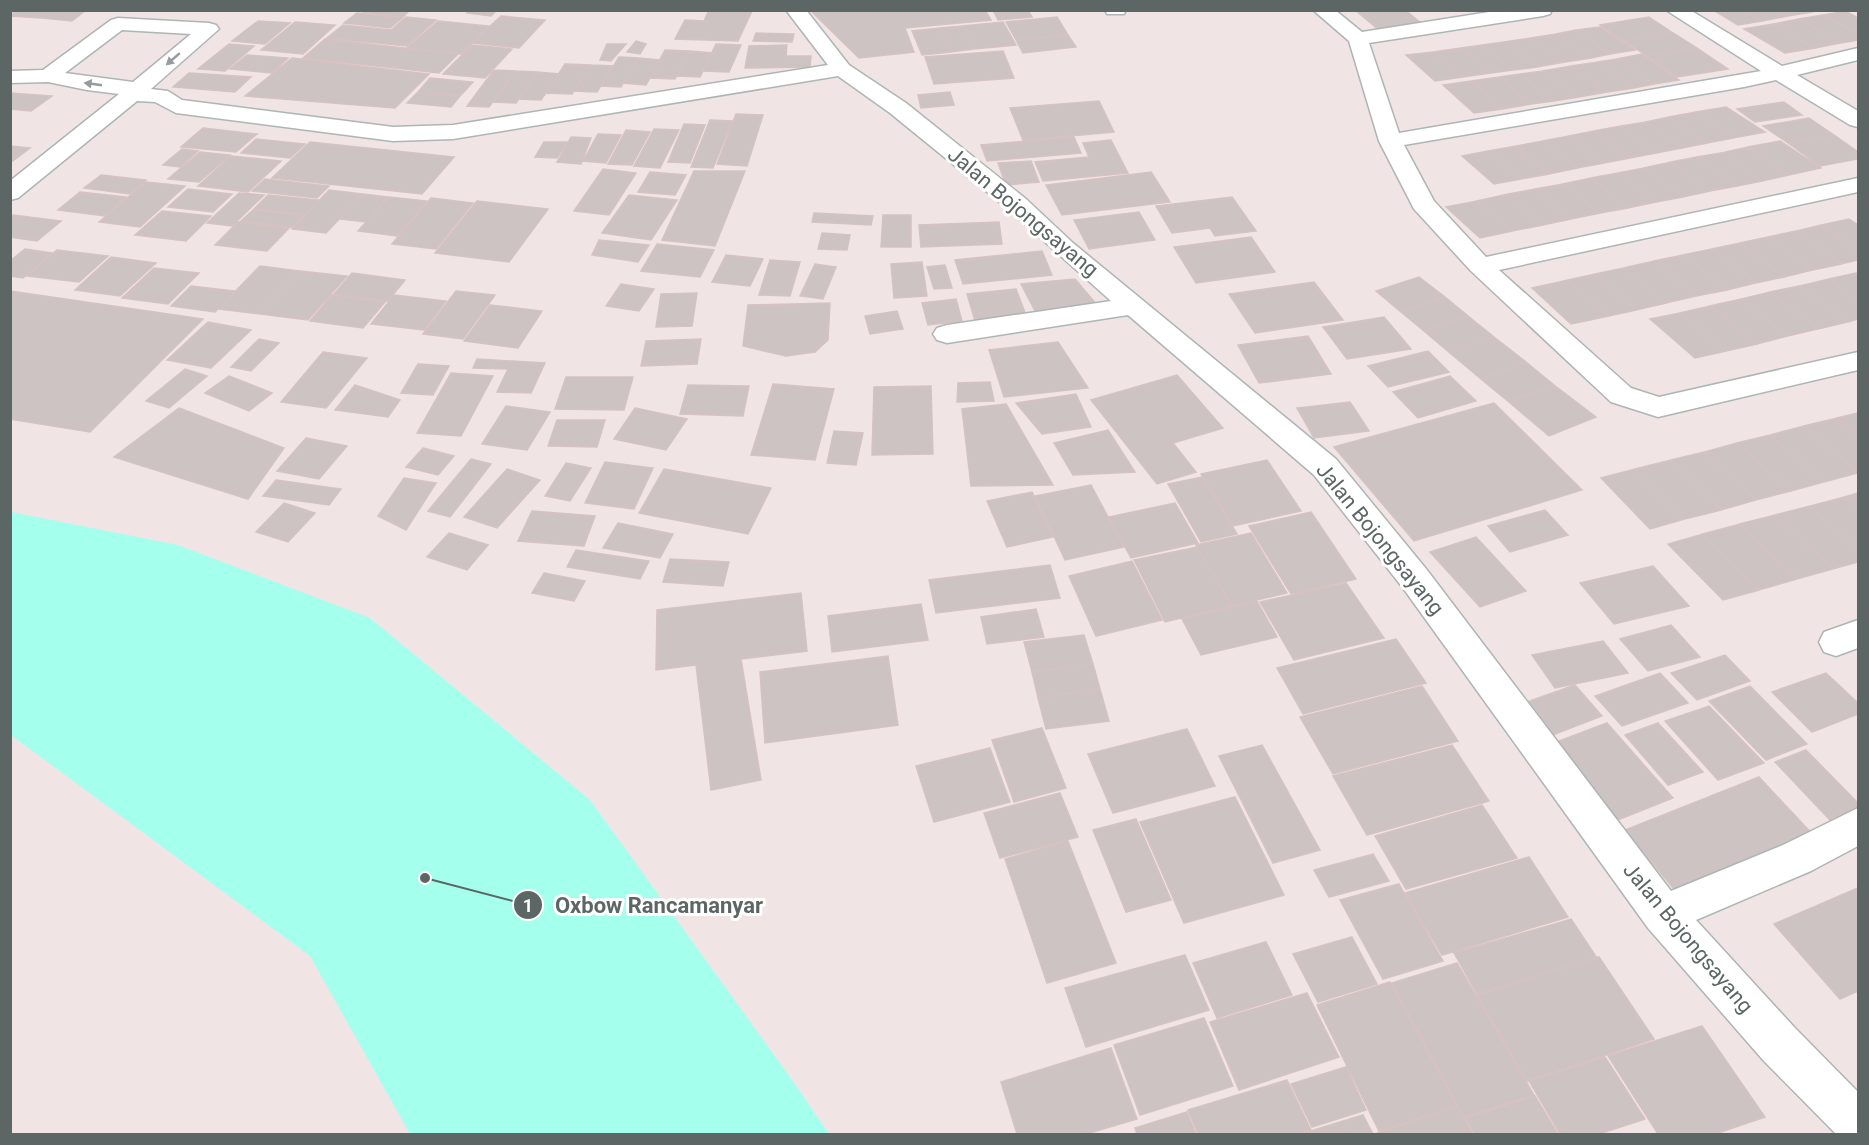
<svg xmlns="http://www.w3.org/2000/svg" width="1869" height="1145" font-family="Roboto,sans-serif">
<rect width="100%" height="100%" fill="#f0e5e4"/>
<path fill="#a4ffed" d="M11 512 178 545 370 618 590 800 790 1077 829 1134H410L310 956 11 735Z"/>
<path fill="#cdc3c3" stroke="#d5c2c1" stroke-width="1.5" d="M16 10H53L42 18 10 16Z
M53 10H86L72 21 42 18Z
M365 10H410L403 17 363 12Z
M469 10H497L491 16 467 13Z
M709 10H759L752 11 738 41 675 39 685 20 704 21Z
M985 10 991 20 905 28 914 52 859 58 811 11Z
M993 10H1028L1032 17 998 20Z
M1355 10H1405L1421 23 1379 30Z
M1713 10H1743L1762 21 1738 25Z
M1743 10H1777L1788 16 1762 21Z
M1777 10H1809L1812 12 1788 16Z
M1845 11 1858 18V34L1823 15Z
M357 13 402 18 390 28 344 23Z
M1823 15 1858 34V40L1841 43 1799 19Z
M501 16 545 20 519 48 472 43Z
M406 17 436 20 407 46 327 38 343 25 391 30Z
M1057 17 1068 35 1016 40 1006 22Z
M1649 17 1673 33 1624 41 1600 25Z
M1799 19 1841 43 1815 48 1773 24Z
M258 21 290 23 265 44 232 41Z
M438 21 489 26 461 54 407 48Z
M295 22 335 25 303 54 261 50Z
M1003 22 1016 45 974 49 963 26Z
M1773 24 1815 48 1785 53 1744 29Z
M963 26 974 49 951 52 940 28Z
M1600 27 1635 50 1610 54 1576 30Z
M940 28 951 52 922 55 912 31Z
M1576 30 1610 54 1591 58 1556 34Z
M756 33 794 34 792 42 753 41Z
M1673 33 1697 48 1647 56 1624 41Z
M1556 34 1591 58 1565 62 1531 38Z
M1068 35 1076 47 1023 53 1016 40Z
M1531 38 1565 62 1537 67 1504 42Z
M325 39 458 54 439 73 303 58Z
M636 41 646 44 640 54 627 52Z
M1504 42 1537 67 1513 70 1482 45Z
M229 44 254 46 225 71 198 69Z
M607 44H626L611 61 600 60Z
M716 44 741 45 729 72 703 71Z
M472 45 512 49 485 78 443 74Z
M787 45 786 56H811L810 67 745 68 749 46Z
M1482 45 1513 70 1491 73 1461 48Z
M1461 48 1491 73 1463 77 1433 52Z
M1697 48 1728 69 1677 77 1647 56Z
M665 50 690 51 675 79 650 78Z
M690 51 712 53 700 77 677 76Z
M1003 51 1014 78 934 84 925 57Z
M1433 52 1463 77 1435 81 1406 55Z
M1642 54 1679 80 1654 84 1617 59Z
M247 55 288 58 272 73 230 69Z
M619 57 638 58 621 87 601 86Z
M292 58 429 74 395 108 245 96Z
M638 58 660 60 646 85 623 83Z
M1617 59 1654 84 1634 88 1598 62Z
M1598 62 1634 88 1607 92 1571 66Z
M565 64 591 65 572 94 546 93Z
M591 65 613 66 597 92 574 91Z
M1571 66 1607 92 1579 97 1543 71Z
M494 70 515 71 489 107 467 106Z
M515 71 537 72 516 103 494 102Z
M1543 71 1579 97 1554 101 1520 74Z
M537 72 559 74 541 100 519 99Z
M189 73 251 77 235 92 173 87Z
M1520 74 1554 101 1531 104 1499 77Z
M1499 77 1531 104 1503 109 1471 81Z
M430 78 473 82 460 96 417 93Z
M1471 81 1503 109 1474 113 1443 85Z
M950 92 954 105 921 108 918 95Z
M10 93H11L52 96 31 111 10 109Z
M417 93 460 96 451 107 407 103Z
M1099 101 1114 132 1023 140 1010 108Z
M1784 102 1802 115 1755 122 1737 109Z
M1726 107 1765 132 1733 138 1696 112Z
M1696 112 1733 138 1707 143 1669 117Z
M736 114 763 115 747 166 717 164Z
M1669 117 1707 143 1682 148 1646 122Z
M1809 118 1834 135 1788 143 1763 126Z
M710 120 732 121 713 168 691 167Z
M1646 122 1682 148 1656 153 1621 126Z
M684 124 705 125 690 163 668 162Z
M1621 126 1656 153 1630 158 1594 131Z
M203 128 257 134 236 152 181 147Z
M654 129 679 130 660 168 634 166Z
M626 130 650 132 632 165 608 164Z
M1594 131 1630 158 1604 163 1569 136Z
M598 134 621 135 606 163 583 161Z
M1834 135 1858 152V159L1820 166 1788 143Z
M1569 136 1604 163 1577 168 1543 141Z
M571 137 591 138 581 164 557 162Z
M1074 137 1081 153 987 161 981 145Z
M256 139 305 144 290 158 241 153Z
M1111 140 1128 173 1043 181 1035 162 1089 157 1083 143Z
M1543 141 1577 168 1549 174 1516 146Z
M1780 141 1821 168 1789 175 1748 147Z
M310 142 454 157 422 194 272 178Z
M544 142H567L557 158 535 157Z
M10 146 30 148 10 163Z
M1516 146 1549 174 1521 179 1488 151Z
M1748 147 1789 175 1762 181 1721 153Z
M182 149 198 151 180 167 163 165Z
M1488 151 1521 179 1494 184 1462 156Z
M200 152 230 155 199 182 168 179Z
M1721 153 1762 181 1737 186 1697 157Z
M231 156 281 161 248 192 198 186Z
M1697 157 1737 186 1710 191 1671 162Z
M1031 161 1039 182 1006 185 998 163Z
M1671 162 1710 191 1683 197 1644 168Z
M1644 168 1683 197 1656 202 1618 173Z
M603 169 636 173 609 215 574 211Z
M694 171H745L715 246 662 240Z
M650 172 686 175 675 195 638 192Z
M1151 172 1170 202 1062 215 1046 185Z
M1618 173 1656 202 1628 208 1591 178Z
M101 175 146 180 130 194 84 188Z
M1591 178 1628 208 1600 213 1563 184Z
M265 179 329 186 317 198 252 191Z
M146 182 185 186 140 227 99 222Z
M1563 184 1600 213 1571 219 1535 189Z
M188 189 232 194 213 212 168 207Z
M1535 189 1571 219 1543 225 1508 194Z
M329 190 363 194 326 233 292 229Z
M80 192 126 197 105 216 58 210Z
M239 193 264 195 232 226 207 223Z
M363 194 388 197 366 222 340 219Z
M1508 194 1543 225 1512 231 1477 201Z
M268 195 319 200 305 215 254 209Z
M629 195 677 200 651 240 602 233Z
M389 197 427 201 397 236 358 231Z
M1232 197 1256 231 1215 236 1210 228 1172 233 1156 206Z
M431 198 473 203 436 249 392 244Z
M477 201 548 209 509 262 435 253Z
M1477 201 1512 231 1480 238 1446 207Z
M253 210 303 215 292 227 241 221Z
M162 211 211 216 186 241 135 235Z
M1139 212 1155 240 1089 249 1074 220Z
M814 213 873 216 871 225 812 222Z
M13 215 61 221 37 241 10 237V217Z
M883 215H911V247H881Z
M1849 219 1858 225V251L1821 225Z
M238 222 289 228 267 251 215 245Z
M999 222 1002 244 921 247 919 225Z
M1821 225 1858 251V260L1841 264 1796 231Z
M1796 231 1841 264 1813 270 1768 237Z
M822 233 850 235 847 250 818 249Z
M1251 237 1275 272 1196 283 1174 247Z
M1768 237 1813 270 1784 277 1740 243Z
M599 240 649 245 638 262 592 255Z
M1740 243 1784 277 1756 283 1712 249Z
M657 244 714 250 700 277 641 271Z
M25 249 52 253 23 278 10 276V261Z
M1712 249 1756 283 1727 290 1683 255Z
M57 250 108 256 79 282 27 276Z
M1042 251 1052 275 963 284 955 260Z
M726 255 763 259 750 286 712 282Z
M1683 255 1727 290 1696 296 1654 261Z
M111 257 156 263 120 296 75 290Z
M770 260 800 262 790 296 759 295Z
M1654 261 1696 296 1666 303 1624 268Z
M922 262 927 296 894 298 891 264Z
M815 264 836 267 823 299 800 296Z
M945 265 952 288 934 289 927 267Z
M260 266 300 271 260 314 218 309Z
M154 268 199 273 168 304 122 298Z
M1624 268 1666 303 1636 310 1595 274Z
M300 271 347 276 308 320 260 314Z
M352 273 405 280 388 301 334 294Z
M1856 273 1858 274V301L1829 279Z
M1595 274 1636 310 1609 316 1568 280Z
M1419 277 1445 297 1401 312 1376 291Z
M1075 279 1097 305 1036 313 1021 284Z
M1829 279 1858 301V319L1848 322 1799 286Z
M1568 280 1609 316 1571 324 1532 288Z
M1314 282 1343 320 1255 333 1229 294Z
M621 284 654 289 639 311 606 306Z
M191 286 235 291 215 312 171 306Z
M1799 286 1848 322 1818 329 1770 292Z
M1016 289 1026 315 975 321 967 294Z
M10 291 203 319 90 432 10 419Z
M456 291 495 295 463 339 423 334Z
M1770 292 1818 329 1788 336 1741 299Z
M697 293 692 326 656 327 661 294Z
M332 295 385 302 363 328 310 321Z
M394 295 446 301 424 330 371 324Z
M1445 297 1468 316 1424 331 1401 312Z
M956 299 962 321 928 325 922 303Z
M1741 299 1788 336 1757 344 1710 306Z
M830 303 828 340 815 352 786 356 743 346 748 305Z
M490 305 542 311 518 348 464 341Z
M1710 306 1757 344 1726 351 1680 313Z
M897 311 903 329 870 334 865 316Z
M1680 313 1726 351 1695 358 1650 319Z
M1468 316 1494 337 1450 353 1424 331Z
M1384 317 1411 349 1347 359 1323 327Z
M208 322 251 330 211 368 167 360Z
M1308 336 1331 374 1259 383 1238 345Z
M1494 337 1526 362 1481 379 1450 353Z
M259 339 279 343 251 371 231 367Z
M701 339 697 364 641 366 646 341Z
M1058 342 1088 388 1004 397 989 350Z
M1428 351 1449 372 1388 387 1368 366Z
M323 352 367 358 326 408 281 402Z
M477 359 545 363 531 393 497 392 508 369 473 368Z
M1526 362 1554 385 1509 402 1481 379Z
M418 364 449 366 433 395 401 393Z
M185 369 207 376 169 408 146 401Z
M451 373 493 376 461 436 417 433Z
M1177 375 1223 428 1173 443 1196 472 1157 484 1091 400Z
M229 376 272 393 249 411 205 393Z
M1450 376 1476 401 1418 418 1393 392Z
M566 377H633L624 410 555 409Z
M990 382 994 401 957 402 958 383Z
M773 384 834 389 815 460 751 455Z
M355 385 400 400 388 417 335 410Z
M688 385 749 386 743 416 680 414Z
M1554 385 1596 417 1549 436 1509 402Z
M931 386 933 454 872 455 874 387Z
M1076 394 1091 427 1042 434 1016 403Z
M1350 402 1369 431 1314 438 1297 408Z
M1494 403 1582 490 1414 541 1334 447Z
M1006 404 1053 485 971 486 962 409Z
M506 406 550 412 527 450 482 444Z
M179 408 284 448 248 499 114 457Z
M635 408 687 419 666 450 614 439Z
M1858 413V436L1837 418Z
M1837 418 1858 436V473L1804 426Z
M557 420H605L597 447 548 446Z
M1804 426 1858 473 1824 482 1770 435Z
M1108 430 1135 472 1073 475 1054 443Z
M834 431 863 433 856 465 827 463Z
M1770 435 1824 482 1791 491 1737 443Z
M306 438 347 446 319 479 277 471Z
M1737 443 1791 491 1756 500 1704 452Z
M423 448 454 456 438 475 406 467Z
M1704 452 1756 500 1721 510 1671 460Z
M471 459 491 464 450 517 428 511Z
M1267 460 1301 511 1233 526 1201 474Z
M1671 460 1721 510 1685 519 1635 469Z
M605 462 653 468 634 509 585 503Z
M566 463 591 468 570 501 545 496Z
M507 469 540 480 497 528 464 517Z
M664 469 771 488 748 534 639 513Z
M1635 469 1685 519 1650 529 1601 478Z
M1202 477 1237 534 1201 542 1168 484Z
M404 478 436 483 406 530 378 516Z
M276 480 341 489 329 505 263 496Z
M1091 485 1124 547 1065 560 1035 496Z
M1032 492 1053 537 1007 547 987 501Z
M1858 493V510L1844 497Z
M1844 497 1858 510V549L1810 506Z
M284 503 315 513 288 542 256 532Z
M1175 503 1198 543 1131 558 1109 517Z
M1810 506 1858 549V562L1833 569 1775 515Z
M1545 510 1568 535 1510 552 1488 526Z
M532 511 595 516 584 546 518 541Z
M1311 512 1356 579 1291 594 1249 526Z
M1775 515 1833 569 1797 579 1740 524Z
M618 523 673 534 660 558 603 548Z
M1740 524 1797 579 1759 590 1703 534Z
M449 533 488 545 467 570 427 557Z
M1251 533 1287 593 1231 606 1196 545Z
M1703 534 1759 590 1723 600 1668 544Z
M1476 537 1526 591 1480 607 1430 552Z
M1197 547 1232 606 1165 622 1134 560Z
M576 550 649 561 640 579 567 567Z
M670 559 729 562 723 586 663 582Z
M1132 561 1162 620 1096 636 1069 576Z
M1050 565 1060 598 936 613 929 580Z
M1653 566 1689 606 1614 624 1580 583Z
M544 573 585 581 574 601 532 593Z
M1346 583 1384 638 1294 660 1260 602Z
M801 593 807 651 741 659 761 780 711 790 696 665 656 670 657 610Z
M1257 601 1277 637 1201 655 1182 619Z
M921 604 928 640 832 652 828 616Z
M1036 609 1044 637 987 644 981 617Z
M1671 625 1700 657 1648 671 1620 639Z
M1084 635 1093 664 1032 672 1024 642Z
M1396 639 1426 683 1303 714 1277 668Z
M1603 641 1628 673 1555 688 1532 655Z
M1725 655 1750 681 1697 700 1671 673Z
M888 656 898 725 765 743 760 672Z
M1093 664 1100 689 1038 698 1032 672Z
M1660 673 1688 703 1622 726 1595 696Z
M1826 673 1858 703V714L1812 732 1772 692Z
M1575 685 1602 716 1542 739 1516 706Z
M1422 686 1458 741 1333 774 1300 717Z
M1750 686 1807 744 1766 760 1709 701Z
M1100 689 1109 721 1046 729 1038 698Z
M1709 706 1764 763 1718 780 1665 721Z
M1607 723 1673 798 1615 821 1551 744Z
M1658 723 1703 772 1668 785 1625 735Z
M1042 728 1066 788 1014 802 992 740Z
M1187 729 1215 786 1113 813 1088 754Z
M1262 745 1320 850 1273 863 1219 756Z
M1452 745 1489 801 1367 835 1333 776Z
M990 748 1010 802 934 822 916 766Z
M1806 750 1858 803V808L1830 820 1775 762Z
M1759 777 1816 838 1679 895 1625 830Z
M1060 793 1078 837 1000 858 984 813Z
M1235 797 1284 895 1184 923 1140 822Z
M1482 805 1517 858 1406 889 1375 836Z
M1136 819 1171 900 1126 912 1093 830Z
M1068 841 1116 963 1047 983 1005 859Z
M1373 854 1389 881 1329 897 1314 870Z
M1529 857 1568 917 1442 955 1405 893Z
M1399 884 1443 961 1383 979 1340 900Z
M1858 888V991L1840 999 1774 924Z
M1571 919 1597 958 1477 994 1454 953Z
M1352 937 1377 984 1318 1002 1293 954Z
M1266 942 1292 995 1217 1018 1193 963Z
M1185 955 1209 1010 1086 1047 1065 988Z
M1599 957 1654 1039 1527 1081 1477 995Z
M1457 963 1534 1095 1464 1117 1392 983Z
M1390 982 1457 1106 1379 1131 1317 1005Z
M1307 993 1339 1057 1239 1090 1210 1022Z
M1204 1018 1233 1086 1140 1115 1114 1045Z
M1702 1026 1765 1117 1715 1134H1658L1608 1056Z
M1111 1048 1137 1119 1086 1134H1017L1001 1082Z
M1605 1057 1645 1119 1599 1134H1560L1529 1081Z
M1346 1067 1366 1110 1312 1127 1291 1084Z
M1287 1080 1311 1130 1297 1134H1198L1188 1110Z
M1535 1096 1558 1134H1475L1466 1118Z
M1458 1106 1473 1134H1375Z
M1187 1112 1196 1134H1137L1135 1128Z
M1363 1115 1373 1134 1304 1133Z"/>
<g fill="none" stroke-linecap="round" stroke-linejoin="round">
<defs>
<path id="minor" d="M786 10H806L849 65 906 103 1026 199 1073 243 1336 459 1427 570 1671 891 1783 845 1858 808V846L1811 871 1696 920 1795 1028 1858 1092V1134H1836L1763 1060 1648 928 1403 588 1314 475 1128 315 947 343 937 340 933 334 937 328 947 325 1111 301 1008 209 890 113 838 76 453 139 393 141 176 113 155 102 137 101 18 198 10 200V181L119 94 87 90 48 82 10 83V71L43 70 111 20 118 18 209 23 216 25 219 29 151 89 168 91 182 100 393 127 453 125 828 65ZM122 30 191 34 133 82 65 73Z
M1105 10H1126L1124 14H1107Z
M1313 10H1335L1362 32 1502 10H1552L1550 14 1543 16 1369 43 1399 133 1761 71 1666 10H1690L1782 66 1858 48V60L1797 75 1858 111V127L1850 125 1776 80 1744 87 1404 145 1434 201 1486 257 1858 178V192L1499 270 1631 388 1659 397 1858 352V370L1658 417 1611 402 1471 271 1414 209 1379 141 1349 41Z
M1858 620V648L1836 656 1824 652 1819 642 1824 632Z"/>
</defs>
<use href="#minor" stroke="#adb5b5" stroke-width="3"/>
<use href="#minor" fill="#fff" fill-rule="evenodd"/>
</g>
<defs><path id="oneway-solid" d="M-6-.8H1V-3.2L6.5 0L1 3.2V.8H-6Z" transform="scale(1.5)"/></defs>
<g fill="#959c9b">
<use href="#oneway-solid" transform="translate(173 59) rotate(139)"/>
<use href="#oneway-solid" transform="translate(93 84) rotate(-172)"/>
</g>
<g text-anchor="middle" stroke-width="6" stroke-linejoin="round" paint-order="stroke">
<g font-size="21" fill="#5c6665" stroke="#fff">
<text transform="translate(1023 212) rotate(40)" y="7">Jalan Bojongsayang</text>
<text transform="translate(1380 539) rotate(51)" y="7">Jalan Bojongsayang</text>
<text transform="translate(1688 938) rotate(50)" y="7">Jalan Bojongsayang</text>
</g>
</g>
<path fill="none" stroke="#5c6665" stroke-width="2" d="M425 878L528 905"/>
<g fill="#5c6665" stroke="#fff" stroke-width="2">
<circle cx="425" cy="878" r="6"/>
<circle cx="528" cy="905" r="15"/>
</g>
<g font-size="18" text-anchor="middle" font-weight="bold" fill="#fff">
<text x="528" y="912">1</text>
</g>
<g font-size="22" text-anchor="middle" font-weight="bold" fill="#5c6665" stroke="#fff" stroke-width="6" stroke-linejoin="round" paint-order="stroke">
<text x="659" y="913">Oxbow Rancamanyar</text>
</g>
<rect width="1869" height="1145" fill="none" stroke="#5c6665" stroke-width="24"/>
</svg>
